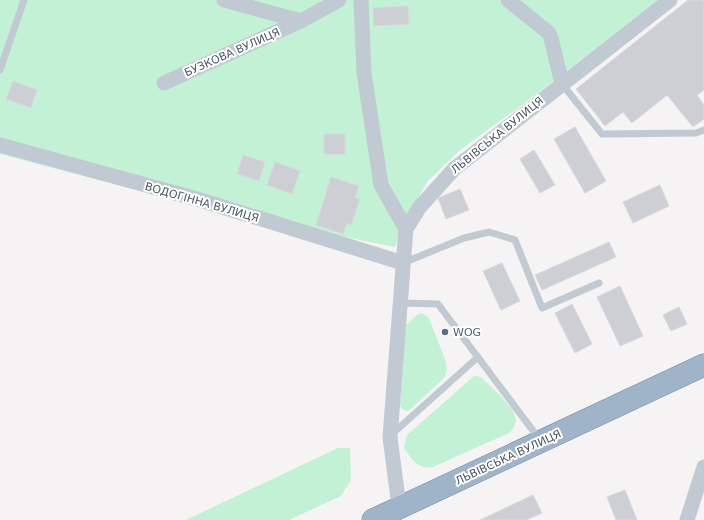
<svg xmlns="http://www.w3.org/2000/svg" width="704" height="520" font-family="'DejaVu Sans',sans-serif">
<rect width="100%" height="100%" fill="#f5f3f3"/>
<path fill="#c3f1d5" d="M0 0H658L534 96 459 151 428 181 404 222 395 247 290 226 133 189 0 154Z
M422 313 429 318 446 362 447 370 445 377 410 410 406 411 402 409 400 405 405 326 417 315Z
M474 376H478L482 378C489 385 514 407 515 416 517 423 514 428 509 433L433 467C418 470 412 459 404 448L407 435Z
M338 448H350L351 480 341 496 289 520H186Z"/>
<path fill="#cdcfd5" stroke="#d7d9de" d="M688 0H704V90L697 95 704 105V119L693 127 667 95 632 123 623 112 605 126 576 89Z
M408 6 409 24 374 26 373 8Z
M13 81 37 90 31 108 6 99Z
M575 127 606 181 585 193 554 139Z
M324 134H345V154H324Z
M534 150 555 185 540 193 520 159Z
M243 155 265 162 259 181 237 174Z
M275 162 300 171 292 194 267 185Z
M331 177 359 186 355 198 360 199 351 225 347 223 343 234 316 225Z
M660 185 669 206 633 223 623 202Z
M460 189 469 210 446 219 438 198Z
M609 242 616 257 542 290 535 275Z
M502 263 520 301 501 310 483 271Z
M620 286 643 336 620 346 597 297Z
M572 304 592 344 575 353 555 313Z
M679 307 687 324 671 331 663 315Z
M625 490 637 520H616L607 497Z
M533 495 542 513 526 520H480Z"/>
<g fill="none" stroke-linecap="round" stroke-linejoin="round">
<defs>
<path id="trunk" d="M373 520 704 365"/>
</defs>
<use href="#trunk" stroke="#7690ad" stroke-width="23"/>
<path stroke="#c1cad2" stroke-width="7" d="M0 70 24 0
M562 84 602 134 696 133 704 130
M403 263 464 238 489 232 515 240 542 308 599 283
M400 303 438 304 540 440
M391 435 478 357"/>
<path stroke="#c1cad2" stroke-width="15" d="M224 0 301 21 339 0
M361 0 364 73 381 185 406 229
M508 0 549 33 551 38 562 84
M164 83 301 21
M0 145 197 199 403 263
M399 507 390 437 406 229 419 208 454 169 670 0
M687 520 704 467"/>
<use href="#trunk" stroke="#9fb4c9" stroke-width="22"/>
</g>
<circle fill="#5c6f8a" stroke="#fff" stroke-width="1.5" cx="445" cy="332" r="4"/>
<g text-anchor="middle" stroke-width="4" stroke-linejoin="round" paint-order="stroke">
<g font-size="11" fill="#4a5661" stroke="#fff">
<text transform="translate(232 52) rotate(-24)" y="4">БУЗКОВА ВУЛИЦЯ</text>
<text transform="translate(497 135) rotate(-39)" y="4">ЛЬВІВСЬКА ВУЛИЦЯ</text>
<text transform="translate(202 202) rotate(16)" y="4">ВОДОГІННА ВУЛИЦЯ</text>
<text transform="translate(508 457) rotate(-25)" y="4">ЛЬВІВСЬКА ВУЛИЦЯ</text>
</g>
<g font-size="11" fill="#4e5e75" stroke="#fff" text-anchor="start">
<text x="453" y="336">WOG</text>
</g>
</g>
</svg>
